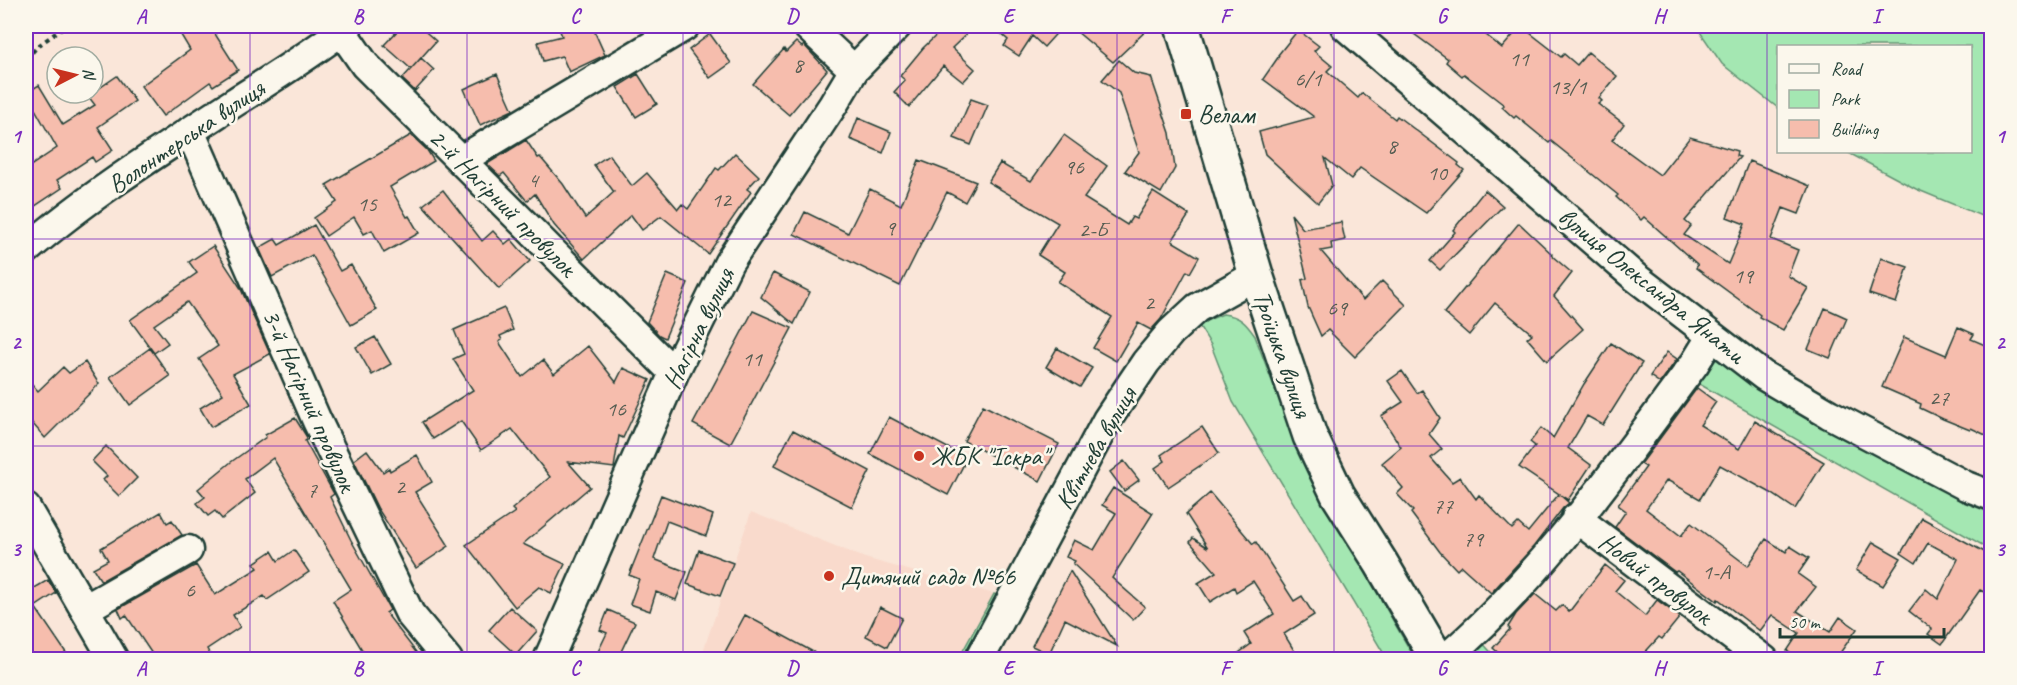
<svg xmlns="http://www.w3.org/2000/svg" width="2017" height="685" font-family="Caveat,sans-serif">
<rect width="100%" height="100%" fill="#fae6d9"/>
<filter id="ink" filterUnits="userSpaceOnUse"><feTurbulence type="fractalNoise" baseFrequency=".0167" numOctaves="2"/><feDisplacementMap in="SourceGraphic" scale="12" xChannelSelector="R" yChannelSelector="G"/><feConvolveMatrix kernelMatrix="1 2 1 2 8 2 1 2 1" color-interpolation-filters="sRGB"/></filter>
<g filter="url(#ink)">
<path fill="#f9dacc" d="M751 512 865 558 994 594 958 659 700 660Z"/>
<path fill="#a4e7b2" stroke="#629273" stroke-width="1.5" d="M1696 26H1991V220L1916 189 1847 152H1970V46H1778V108L1722 64Z
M1223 314C1240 316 1246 323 1255 336L1290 429 1325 502 1415 659H1387L1233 402 1211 345 1198 324Z
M1713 354 1991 508V550L1687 377Z
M994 594 1001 597 970 659 958 660Z
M1479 639 1497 659H1466L1465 653Z"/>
<path fill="#f6bdad" stroke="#1f3d34" stroke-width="1.5" d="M197 26H210L238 70 213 86 210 82 163 116 141 86 190 50 181 35Z
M402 26H419L436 41 411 69 384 45Z
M558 26H592L605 55 569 72 562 56 543 61 538 42 562 36Z
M946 26H975L952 48 975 69 963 82 943 66 909 107 894 92 905 80 900 76 923 48Z
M992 26H1063L1044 47 1032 36 1019 56 1004 46 1008 40Z
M1070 26H1151L1113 62Z
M1403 26H1475L1502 48 1521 26 1561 57 1564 54 1577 65 1588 52 1617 76 1599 98 1602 101 1598 104 1624 124 1612 140 1660 175 1690 137 1737 151 1736 156 1740 157 1685 221 1691 226 1684 235 1728 264 1745 224 1727 217 1749 161 1810 186 1799 214 1783 208 1771 239 1798 250 1788 276 1808 288 1783 330 1759 317 1760 315 1696 268 1698 265 1644 217 1641 220 1616 197 1618 195 1551 141 1549 143 1516 116 1514 118 1502 107 1504 105 1464 74 1462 76 1446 62 1448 59Z
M1298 30 1319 46 1314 51 1332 66 1327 71 1358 98 1362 93 1395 119 1397 116 1459 163 1458 165 1464 170 1426 213 1360 168 1351 179 1325 158 1332 185 1318 203 1265 154 1259 132 1314 117 1263 79 1279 56 1278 55Z
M710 34 731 63 710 78 689 50Z
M796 42 802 47 804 45 827 70 789 115 753 84 784 49 786 52Z
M421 58 434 70 415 91 402 79Z
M1119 60 1134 73 1151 77 1170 133 1175 168 1161 193 1125 171 1139 152 1119 93 1102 80Z
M497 74 513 110 480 125 464 89Z
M638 74 657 104 636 117 617 87Z
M117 76 135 101 98 127 113 150 95 162 92 157 57 180 62 188 26 212V169L57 148 26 93 39 85 63 125 95 105 88 96Z
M971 99 988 105 971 145 954 138Z
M858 118 891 132 883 153 850 139Z
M411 135 427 150 434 161 390 187 407 217 409 216 419 233 384 253 372 230 364 234 354 217 326 236 314 218 337 202 326 185Z
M1064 135 1107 166 1084 198 1127 225 1132 217 1136 219 1153 192 1189 215 1172 241 1199 257 1190 273 1187 271 1161 319 1151 330 1138 323 1116 361 1093 348 1112 317 1058 282 1065 272 1038 255 1058 223 988 182 1000 163 1031 181Z
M526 140 538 158 540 157 563 184 585 218 614 192 594 165 609 155 632 186 647 173 678 209 682 204 688 209 716 168 719 170 735 153 759 176 747 189 751 192 708 254 661 216 642 230 631 215 584 259 554 225 535 194 527 201 504 173 500 176 487 164Z
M919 160 976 182 965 202 947 192 900 286 794 234 805 212 848 233 870 189 901 205Z
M443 190 482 241 493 231 505 244 511 239 530 261 499 289 423 205Z
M1485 190 1503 206 1440 270 1430 261 1455 232 1453 230Z
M1291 214 1303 229 1341 222 1345 240 1331 243 1332 249 1321 251 1363 300 1382 281 1406 305 1355 357 1328 330 1321 336 1308 307 1302 280 1307 278Z
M1519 223 1552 254 1551 255 1572 273 1554 296 1583 329 1547 361 1527 338 1532 334 1495 303 1469 335 1444 313Z
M314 225 340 271 351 265 377 310 351 325 312 255 272 277 259 248 275 239 279 245Z
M213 246 240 287 270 354 233 374 251 404 211 427 200 408 223 394 199 359 218 346 187 302 154 325 168 343 154 353 130 320 197 273 189 262Z
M1881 258 1908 267 1896 303 1869 294Z
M773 273 810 292 794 324 761 297Z
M667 274 688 283 665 338 659 335 647 322Z
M504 308 513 330 500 336 502 340 499 342 522 377 543 360 554 374 588 346 616 382 623 368 650 380 623 438 619 436 614 468 568 462 590 487 523 544 565 564 551 593 539 587 515 607 466 545 515 512 512 509 550 477 512 429 481 450 461 421 433 439 422 422 473 390 453 359 464 354 454 330Z
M1825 308 1847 318 1830 358 1808 349Z
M753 311 792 328 730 444 693 424Z
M1958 327 1974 334 1971 339 1992 348V438L1971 428 1970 430 1943 419 1920 408 1921 404 1882 387 1904 337 1946 355Z
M375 337 391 364 372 375 356 347Z
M1611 343 1642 363 1603 425 1587 416 1568 448 1591 465 1568 500 1560 495 1569 503 1563 508 1534 546 1491 593 1461 566 1457 570 1440 552 1411 513 1413 511 1397 494 1403 488 1382 463 1401 447 1381 416 1403 402 1388 381 1402 371 1417 393 1422 390 1440 418 1429 434 1442 449 1431 458 1452 482 1460 477 1476 499 1479 495 1512 529 1518 523 1528 532 1559 494 1519 467 1535 446 1530 442 1541 428 1553 438 1584 384Z
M150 348 170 376 130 405 110 377Z
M1057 348 1092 368 1080 387 1046 367Z
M1667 352 1677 359 1660 383 1650 376Z
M85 362 99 384 45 438 26 416V377L38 391 63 367 69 373Z
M1697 388 1716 402 1700 425 1739 449 1755 421 1824 462 1795 509 1771 493 1720 465 1700 499 1667 480 1646 509 1681 536 1691 523 1748 566 1766 539 1786 552 1790 546 1809 558 1798 574 1816 587 1797 611 1830 632 1840 617 1857 629 1835 660H1800L1787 651 1799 633 1772 615 1760 631 1718 599 1717 601 1677 571 1675 572 1615 527 1626 511 1618 505 1646 467 1641 464Z
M983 405 1059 444 1040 481 964 441Z
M889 417 967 458 948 495 870 454Z
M295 418 308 439 305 441 334 494 330 497 351 540 390 610 386 613 422 660H368L333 601 351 589 273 458 245 479 255 493 222 519 215 511 208 516 197 503 205 497 198 489 231 462 266 437 265 435Z
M1202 427 1219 453 1168 487 1155 468 1165 461 1161 455Z
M793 430 870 471 852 507 774 466Z
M106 446 137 478 119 496 103 480 107 476 92 461Z
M367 450 383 472 389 468 390 471 417 455 432 482 415 492 449 546 416 568 378 509 354 460Z
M1124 461 1139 480 1124 491 1110 472Z
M1113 488 1153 513 1112 578 1145 607 1133 620 1073 564 1075 561 1066 557 1074 540 1094 550 1116 513 1102 505Z
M1210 493 1253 544 1256 542 1294 601 1302 596 1314 615 1284 634 1300 660H1229L1251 644 1244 633 1274 614 1253 581 1236 592 1234 587 1210 602 1198 583 1216 572 1190 542 1193 538 1208 548 1186 514Z
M661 495 713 515 706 536 667 521 654 559 687 572 676 600 656 592 650 611 630 604 639 579 629 575Z
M161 512 167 523 172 520 182 535 101 581 93 568 108 560 101 548Z
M1922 518 1992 556V596L1980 590 1942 644 1928 634 1932 629 1909 611 1926 589 1938 599 1958 559 1928 543 1916 563 1901 553Z
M1873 542 1901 558 1883 586 1856 570Z
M294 550 309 572 267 600 264 596 233 615 240 627 207 649 213 660H156L126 615 122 618 118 609 196 565 215 595 258 568 254 563 272 551 278 561Z
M699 550 733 563 720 596 687 584Z
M1605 565 1624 580 1615 591 1645 616 1657 600 1680 617 1662 639 1659 637 1638 660H1506L1493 648 1510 629 1508 627 1516 614 1535 594 1556 611 1562 605 1569 612Z
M1070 571 1117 646 1065 619 1049 654 1032 646Z
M48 580 56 593 35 607 71 660H26V593Z
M510 607 537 631 516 655 489 630Z
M880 607 902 618 887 647 866 636Z
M608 610 635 622 617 660H594L607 633 600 630Z
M745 615 828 660H738L725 652Z"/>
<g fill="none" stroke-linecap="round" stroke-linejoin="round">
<defs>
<path id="minor" d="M338 26 365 65 674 373
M807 26 854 70
M1345 26 1635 277 1764 376 1829 414 1966 486 1992 496
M190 131 317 421 410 614 448 660
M461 160 685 26
M26 250C90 195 163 149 235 102 273 78 312 54 348 26
M26 508 114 660
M1576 518 1764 660
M85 609 188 550
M548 660 674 373 729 262 833 105 854 70 897 26
M979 660 1107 420 1146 362 1171 332 1197 308 1256 275
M1444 660C1543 576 1618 466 1695 363L1711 337"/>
<path id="major" d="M1182 26 1256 275 1310 436 1338 495 1381 563 1438 660"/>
</defs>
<use href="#minor" stroke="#1f3d34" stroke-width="33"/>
<use href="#major" stroke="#1f3d34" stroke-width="38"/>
<path stroke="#1f3d34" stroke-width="4" stroke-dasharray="4.5 4.5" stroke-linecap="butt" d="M26 59 38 46 65 26"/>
<use href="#minor" stroke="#fbf7ec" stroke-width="28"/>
<use href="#major" stroke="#fbf7ec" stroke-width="33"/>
</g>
</g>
<path fill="none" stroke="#7b2cbf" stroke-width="1.5" stroke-opacity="0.55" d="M250 26V660M467 26V660M683 26V660M900 26V660M1117 26V660M1334 26V660M1550 26V660M1767 26V660M26 239H1992M26 446H1992"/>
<g fill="#c8321e" stroke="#fbf7ec" stroke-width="2">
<rect x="1180" y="108" width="12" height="12" rx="3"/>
<circle cx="919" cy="456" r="6"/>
<circle cx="829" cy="576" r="6"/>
</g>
<g text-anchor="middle" stroke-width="5" stroke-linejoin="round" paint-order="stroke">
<g font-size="22" fill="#555d52">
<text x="1519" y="66">11</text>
<text x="798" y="72">8</text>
<text x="1308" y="86">6/1</text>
<text x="1568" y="94">13/1</text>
<text x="1392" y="153">8</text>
<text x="1074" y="174">96</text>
<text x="1437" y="180">10</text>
<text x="533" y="187">4</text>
<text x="721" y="207">12</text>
<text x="367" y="211">15</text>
<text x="890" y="235">9</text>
<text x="1093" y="237">2-Б</text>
<text x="1743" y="283">19</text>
<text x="1149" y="310">2</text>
<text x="1337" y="315">69</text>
<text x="752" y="366">11</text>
<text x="1939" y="405">27</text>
<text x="616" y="416">16</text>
<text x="400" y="494">2</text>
<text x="312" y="497">7</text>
<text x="1443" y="513">77</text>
<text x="1473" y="546">79</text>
<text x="1716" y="579">1-А</text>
<text x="190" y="597">6</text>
</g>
<g font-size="26" fill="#1f3d34" stroke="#fbf7ec" text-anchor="start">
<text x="1198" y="123">Велам</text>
<text x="931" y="465">ЖБК "Іскра"</text>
<text x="841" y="585">Дитячий садо №66</text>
</g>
<g font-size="26" fill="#1f3d34" stroke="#fbf7ec">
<text transform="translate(186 136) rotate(-34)" y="9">Волонтерська вулиця</text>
<text transform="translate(503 202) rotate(45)" y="9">2-й Нагірний провулок</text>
<text transform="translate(1652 285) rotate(39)" y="9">вулиця Олександра Янати</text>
<text transform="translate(698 328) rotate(-64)" y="9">Нагірна вулиця</text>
<text transform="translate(1283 354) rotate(71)" y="9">Троїцька вулиця</text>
<text transform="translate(310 400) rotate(66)" y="9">3-й Нагірний провулок</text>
<text transform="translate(1095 448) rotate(-60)" y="9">Квітнева вулиця</text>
<text transform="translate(1656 578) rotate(37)" y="9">Новий провулок</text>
</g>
</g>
<rect width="2017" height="685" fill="none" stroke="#fbf7ec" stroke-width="66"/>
<rect x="1777" y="45" width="195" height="108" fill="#fbf7ec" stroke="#a3ada2" stroke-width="1.5"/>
<rect x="1789" y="64" width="30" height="9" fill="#fbf7ec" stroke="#a3ada2" stroke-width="1.5"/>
<text x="1831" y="75" font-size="18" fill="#1f3d34">Road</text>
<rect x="1789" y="90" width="30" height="18" fill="#a4e7b2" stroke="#a3ada2" stroke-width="1.5"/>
<text x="1831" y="105" font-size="18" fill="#1f3d34">Park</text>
<rect x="1789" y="120" width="30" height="18" fill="#f6bdad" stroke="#a3ada2" stroke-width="1.5"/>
<text x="1831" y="135" font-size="18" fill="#1f3d34">Building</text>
<g transform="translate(75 75) rotate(83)"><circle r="28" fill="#fbf7ec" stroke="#a3ada2" stroke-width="1.5"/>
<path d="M0-4.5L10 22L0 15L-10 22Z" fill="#c8321e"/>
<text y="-9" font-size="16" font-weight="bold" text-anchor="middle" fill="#1f3d34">N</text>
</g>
<path d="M1780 628v9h164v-9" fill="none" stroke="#1f3d34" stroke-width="3"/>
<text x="1789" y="628" font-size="18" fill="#1f3d34" stroke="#fbf7ec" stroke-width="4.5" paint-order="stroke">50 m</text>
<rect x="33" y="33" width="1951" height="619" fill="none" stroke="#7b2cbf" stroke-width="2"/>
<g font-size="20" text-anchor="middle" font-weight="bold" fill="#7b2cbf">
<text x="141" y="23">A</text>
<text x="358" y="23">B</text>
<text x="575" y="23">C</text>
<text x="792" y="23">D</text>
<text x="1008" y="23">E</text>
<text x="1225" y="23">F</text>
<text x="1442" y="23">G</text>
<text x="1659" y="23">H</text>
<text x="1876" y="23">I</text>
<text x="16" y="143">1</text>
<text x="2000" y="143">1</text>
<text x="16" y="349">2</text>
<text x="2000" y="349">2</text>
<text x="16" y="556">3</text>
<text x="2000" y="556">3</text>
<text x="141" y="675">A</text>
<text x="358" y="675">B</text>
<text x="575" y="675">C</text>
<text x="792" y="675">D</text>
<text x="1008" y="675">E</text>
<text x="1225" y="675">F</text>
<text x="1442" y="675">G</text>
<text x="1659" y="675">H</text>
<text x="1876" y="675">I</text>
</g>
</svg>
